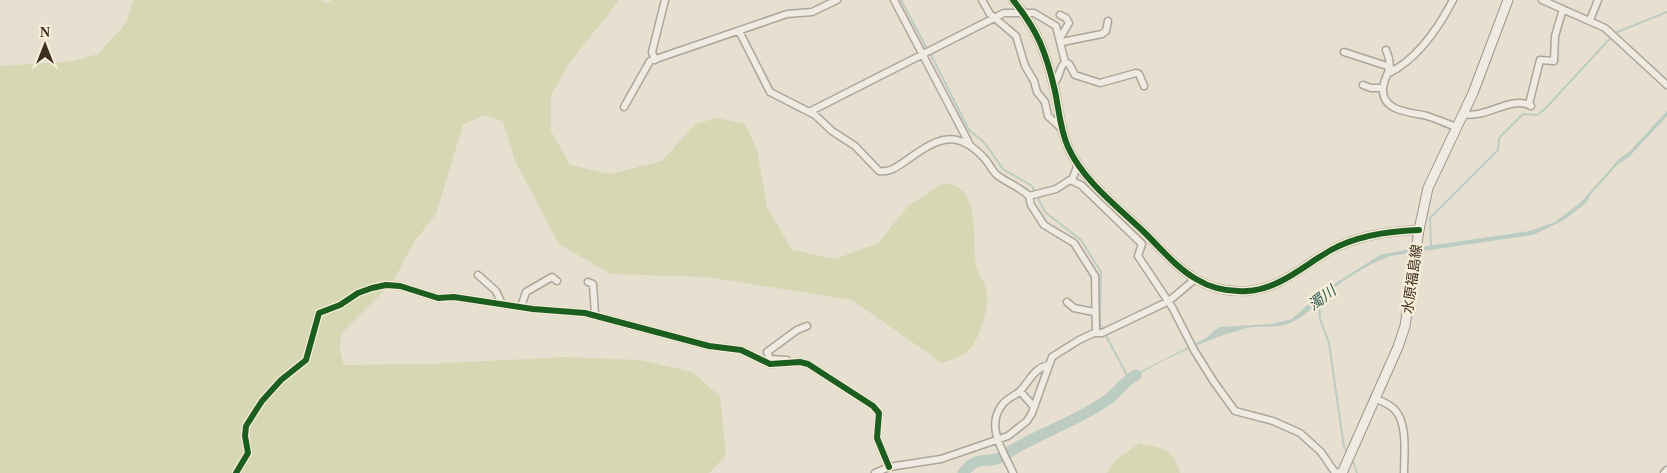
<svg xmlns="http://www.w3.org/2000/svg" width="1667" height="473" font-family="'Times New Roman','Noto Sans JP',serif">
<rect width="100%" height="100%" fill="#e7e0d1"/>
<path fill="#d6d7b3" d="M133 0H322L326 4 332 0H619L569 64 551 95V131L570 165 610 174 662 161 695 124 717 118 745 124 757 149 767 207 792 250 835 259 878 243 908 206 942 184C982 181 972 240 976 264 977 273 984 280 986 289 991 304 979 343 967 352 960 357 950 360 942 363L852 300 707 277 611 274 559 244 515 161 503 121 484 115 463 125 436 214 414 242 393 282 341 334 340 350 344 365 427 364 566 357 640 360 692 372 720 396 726 455 709 473H0V66L74 61 98 54 126 23Z
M1139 443C1163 449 1173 447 1180 473H1107L1114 462Z"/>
<path fill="#bcccc2" d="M1667 111V116L1629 157 1618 164 1591 194 1586 203 1564 220 1533 235 1390 256C1371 264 1353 273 1337 286 1323 298 1309 314 1292 322 1276 330 1259 324 1243 329 1204 340 1156 362 1122 385L1129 377 1206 338 1219 327 1272 324 1292 319 1320 293 1380 255 1421 247 1530 231 1555 222 1581 202 1619 159 1630 151Z"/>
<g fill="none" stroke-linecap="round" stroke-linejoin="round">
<path stroke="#bcccc2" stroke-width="2" d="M901 0 927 49
M930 53 969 130 984 142 1003 169 1032 186 1045 212 1081 240 1101 272 1100 324 1103 329
M1431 247 1430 218 1498 150 1499 138 1523 114 1537 115 1544 110 1615 33 1667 12
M1319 299 1320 319 1329 343 1344 447 1348 453
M1105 334 1129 379
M1352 459 1357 473"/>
<path stroke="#bcccc2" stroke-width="11" d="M963 473C980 452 987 466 1003 456 1035 434 1075 423 1107 400 1118 393 1124 381 1136 375"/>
<defs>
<path id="minor" d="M894 0 969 143
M982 0 990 14 1016 36 1025 66 1034 81 1037 92 1045 102 1048 116 1062 129
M1542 0 1605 28 1667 85
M1060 15 1066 18 1069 23 1060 38
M1590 20 1598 0
M739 31 770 92 815 115 832 131 855 146 879 171C890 173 898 166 907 160 935 140 955 127 983 157 989 162 991 170 997 175 1007 183 1020 187 1029 196L1031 205 1044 225 1074 243 1095 276 1096 333
M1062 42 1102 34 1106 31 1108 21
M1386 50C1395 72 1385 71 1383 88 1381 112 1411 112 1427 116 1437 119 1447 124 1457 127
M1344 52 1390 67
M655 60 652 52 665 0
M1065 62 1069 64 1075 75 1100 83 1136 73 1139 74 1144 86
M1389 73C1417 59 1439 27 1453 0
M1363 85 1371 88H1383
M1529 104 1540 60 1554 61 1555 36 1563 9
M624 107 650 61 787 14 812 12 837 0
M809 112 1004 13H1034L1056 26 1065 62C1058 69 1061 77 1053 84
M1464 114C1486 119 1511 95 1531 106
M1072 180 1078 164
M1029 196 1056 189 1070 180 1081 185 1142 244 1138 256 1172 307 1194 350 1214 382 1235 411 1273 421 1300 433 1321 452 1334 471 1339 473
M478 275 496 291 502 304
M588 282 593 284 595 315
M1067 302 1074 308 1094 312
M521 307 526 292 552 277 557 281
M787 360 770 359 767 352 797 330 807 326
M1020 391 1034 407
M1374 398C1381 401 1390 404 1395 410 1408 424 1404 455 1404 473
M236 473 248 453 245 436 246 426 262 401 281 380 306 360 319 313 340 305 358 293 372 288 386 285 400 286 438 298 454 297 533 309 585 313 709 346 741 350 770 364 800 362 808 364 873 406 879 413 877 438 889 467
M875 473 889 467 941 459 1008 436 1027 421 1032 413 1052 357 1079 340 1094 333H1102L1169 301 1195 279
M1013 473C1004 452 985 427 1002 405 1007 398 1015 396 1020 391 1030 381 1033 369 1048 365
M1664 473 1667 470"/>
<path id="tertiary" d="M1013 0C1038 31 1046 52 1055 91 1059 110 1060 129 1068 147 1084 182 1118 207 1146 234 1161 249 1177 268 1196 279 1212 289 1229 292 1247 291 1280 289 1304 265 1331 250 1358 235 1389 231 1419 230"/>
<path id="secondary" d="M1342 473 1398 347 1405 326 1419 230 1428 188 1473 93 1508 0"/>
</defs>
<use href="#minor" stroke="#ada599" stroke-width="9"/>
<use href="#tertiary" stroke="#ada599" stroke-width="10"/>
<use href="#secondary" stroke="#9c958a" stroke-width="11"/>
<use href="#minor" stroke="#efebe3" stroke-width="6"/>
<use href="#tertiary" stroke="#efebe3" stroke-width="8"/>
<use href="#secondary" stroke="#efebe3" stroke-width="9"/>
<defs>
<path id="cycleway" d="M1013 0C1038 31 1046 52 1055 91 1059 110 1060 129 1068 147 1084 182 1118 207 1146 234 1161 249 1177 268 1196 279 1212 289 1229 292 1247 291 1280 289 1304 265 1331 250 1358 235 1389 231 1419 230
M236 473 248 453 245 436 246 426 262 401 281 380 306 360 319 313 340 305 358 293 372 288 386 285 400 286 438 298 454 297 533 309 585 313 709 346 741 350 770 364 800 362 808 364 873 406 879 413 877 438 889 467"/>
</defs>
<use href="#cycleway" stroke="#f7eed8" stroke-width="9"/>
<use href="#cycleway" stroke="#1b5e20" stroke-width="6"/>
</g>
<g text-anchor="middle" stroke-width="4.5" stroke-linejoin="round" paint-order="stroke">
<g font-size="14" fill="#3d2e20" stroke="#f7eed8">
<text transform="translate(1412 279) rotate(-82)" y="5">水原福島線</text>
</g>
<g font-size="15" font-style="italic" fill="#2f5d5a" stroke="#f7eed8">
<text transform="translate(1322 298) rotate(-37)" y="5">濁川</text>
</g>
</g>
<g transform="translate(45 45)" stroke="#f7eed8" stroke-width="4" paint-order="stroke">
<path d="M0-4L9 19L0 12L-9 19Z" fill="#3d2e20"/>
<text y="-8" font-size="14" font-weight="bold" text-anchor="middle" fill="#3d2e20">N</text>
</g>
</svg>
